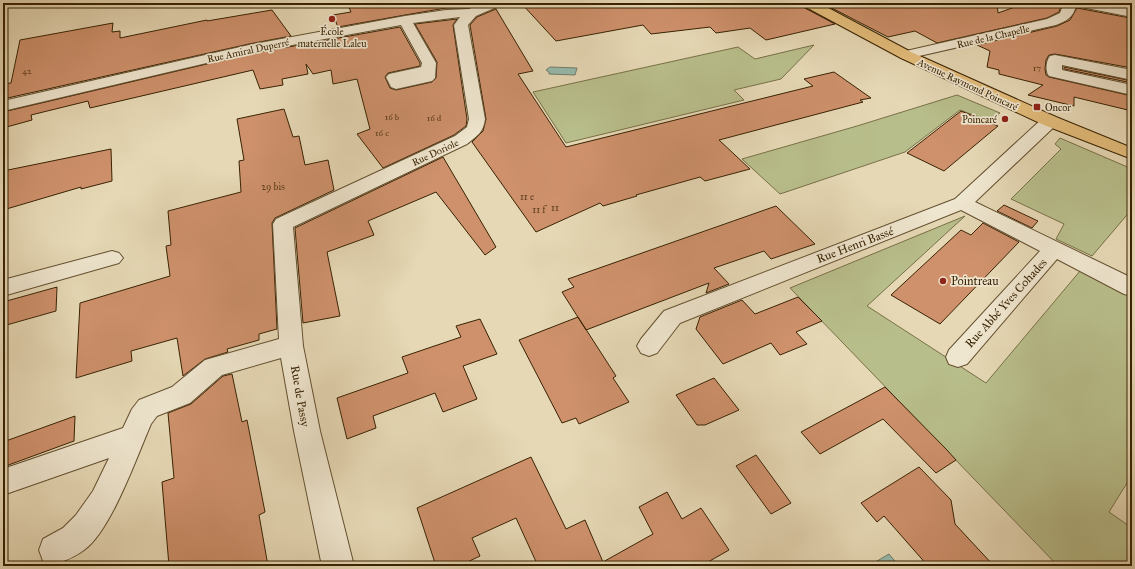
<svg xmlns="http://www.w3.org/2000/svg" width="1135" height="569" font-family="'IM FELL Great Primer',serif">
<rect width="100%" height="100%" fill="#e6d8b5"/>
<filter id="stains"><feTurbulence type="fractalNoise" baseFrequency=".005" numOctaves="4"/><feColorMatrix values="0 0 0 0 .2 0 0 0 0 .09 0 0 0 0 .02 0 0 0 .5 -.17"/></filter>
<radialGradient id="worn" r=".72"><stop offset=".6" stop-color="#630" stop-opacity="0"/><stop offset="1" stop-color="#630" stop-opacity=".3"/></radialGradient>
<path fill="#b8be8b" stroke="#787047" d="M814 45 781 79 734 90 744 100 566 143 533 92 738 47 755 59Z
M957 95 1000 113 989 121 960 110 905 152 780 194 742 159 857 126Z
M1060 138 1132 169V209L1092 256 1056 239 1064 224 1011 199 1061 149 1055 144Z
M965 216 867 306 986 383 1080 271 1132 297V475L1109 512 1132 528V566H1058L790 288Z"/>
<path fill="#96baad" stroke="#707d69" d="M550 67 577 68 575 75 549 74V72L546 70Z
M889 554 899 566H874L872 564Z"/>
<path fill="#ce916c" stroke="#382203" d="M347 3H479L469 8H446L405 15 338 27 333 15 351 12Z
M521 3H802L803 7 835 24 766 40 750 28 716 33 710 27 651 34 643 25 556 41Z
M822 3H997L998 13 1026 3H1062L1059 12 1047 18 937 43 915 31 888 37Z
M1077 8 1130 18V21H1132V68L1055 54 1049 55 1046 60 1045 69 1046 75 1049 77 1132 96V111L1074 97V106L1028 95 1043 85 999 74V70L987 67 990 51 977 45 1057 26 1070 20Z
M496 9 533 71 518 74 566 147 813 86 804 79 834 72 871 98 860 100 863 102 719 140 750 169 705 181 700 177 636 195 637 196 603 206 600 203 536 232 472 142 483 131 486 119 470 25 477 17Z
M272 10 291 36 249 44 3 99V84L11 83 20 40 113 23 112 32 120 31V38L207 20V21Z
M457 19 453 25 467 119 466 126 454 135 383 168 357 134 370 129 357 79 333 84 331 70 313 74 306 64 308 74 282 79 283 85 260 89 253 70 90 108 88 101 31 115 32 120 3 128V112L249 54 400 27 420 63V66L388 73 385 77 390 88 396 90 432 82 436 78 437 62 415 24Z
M1064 67 1132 81V83L1064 69Z
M284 109 293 137 299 136 305 165 328 160 334 190 275 218 272 223 277 329 259 334V340L227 349 228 352 205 359 183 376 177 338 131 351 132 361 76 378 80 303 170 276 166 246 171 245 168 211 241 192 239 161 244 160 237 119Z
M961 111 998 126 944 171 907 153Z
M111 149 112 181 81 189V187L3 210V171Z
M443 157 496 247 485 255 436 192 368 221 374 235 327 252 340 316 303 323 295 228Z
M1004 205 1038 221 1032 228 997 211Z
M776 206 815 244 771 259 764 251 714 268 729 284 706 293 709 283 586 330 562 292 574 287 568 279Z
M983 223 1019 242 940 324 891 295 961 230 971 235Z
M57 287 56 311 3 326V302Z
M798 297 822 321 796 332 807 344 780 355 771 343 723 364 696 329 700 317 742 300 755 314Z
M578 317 616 376 613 378 629 402 579 424 576 418 562 423 519 340Z
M480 319 497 354 463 366 477 399 443 412 435 393 373 416 376 428 347 439 337 398 408 373 402 357 461 337 456 326Z
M232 374 242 422 247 420 265 512 259 515 268 566H169L162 482 174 478 168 413 191 404 223 376Z
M714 378 739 410 705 425H697L676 395Z
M885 387 947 450 956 460 936 473 883 419 820 454 801 432Z
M75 416 74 441 3 467V442Z
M756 455 791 503 771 514 736 466Z
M531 457 566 529 585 520 603 562 653 534 639 507 667 492 682 519 701 508 729 550 701 566H538L516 518 472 538 480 556 459 566H436L417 508Z
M919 467 951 500 955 524 994 566H928L884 516 877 522 861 503Z"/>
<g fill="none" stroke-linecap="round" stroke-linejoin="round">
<defs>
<path id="minor" d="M483 3H500L499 6 476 16 468 25 485 119C483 133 478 135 467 144L293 227 303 346 320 431 354 566H322L294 431 281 358 222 375 190 403 157 416 151 424C137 456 111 531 84 550 75 557 64 561 54 565L43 561 39 550 43 539 63 528 76 515 93 491 109 458 3 495V469L123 428 132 409 139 400 172 387 205 360 279 339 273 224 276 219 455 136 467 127 469 119 454 25 460 17 413 23 436 63 435 78 432 81 396 89 391 87 386 77 389 74 421 67 422 63 401 25 249 53 3 111V101L249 45 405 16 446 10 469 9Z
M1064 3H1099L1132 9V17L1076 6C1073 18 1066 21 1056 25L906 59 901 58 899 55 901 52 906 51 1047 19 1060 13Z
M1055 55 1132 70V80L1062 65V70L1132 85V95L1049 76C1045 71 1046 61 1050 56Z
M1050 116 1056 117 1058 121 1056 125 975 202 1132 278V296L1124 294 1057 259 967 364 958 367 949 364 946 357 949 350 1040 251 961 210 680 323 657 353 649 356 641 353 637 346 641 339 664 311 955 199 1044 117Z
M112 251 119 253 123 258 119 263 3 296V280Z"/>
<path id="major" d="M803 3H819L911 52 1056 117 1132 148V159L1044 125 901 58 804 6Z"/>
</defs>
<use href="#minor" stroke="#645030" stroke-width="2"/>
<use href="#major" stroke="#382203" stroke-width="2"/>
<use href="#minor" fill="#efe6cf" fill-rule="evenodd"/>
<use href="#major" fill="#e3bc7a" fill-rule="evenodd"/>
</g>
<g fill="#8f2418" stroke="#efe6cf" stroke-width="1.5">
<circle cx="332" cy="19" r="4"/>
<rect x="1033" y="103" width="8" height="8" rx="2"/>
<circle cx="1005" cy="119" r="4"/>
<circle cx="943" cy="281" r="4"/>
</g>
<g text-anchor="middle" stroke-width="3.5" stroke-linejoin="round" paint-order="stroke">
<g font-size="9" fill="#5e3e1d">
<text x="1037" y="71">17</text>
<text x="27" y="74">42</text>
<text x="392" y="120">16 b</text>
<text x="434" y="121">16 d</text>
<text x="382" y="136">16 c</text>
</g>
<g font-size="10" fill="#382203" stroke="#efe6cf">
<text x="332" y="35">École<tspan x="332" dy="12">maternelle Laleu</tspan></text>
<text x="1045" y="111" text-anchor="start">Oncor</text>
<text x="997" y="123" text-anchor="end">Poincaré</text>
</g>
<g font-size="10" fill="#382203" stroke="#efe6cf">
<text transform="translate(993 36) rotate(-13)" y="4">Rue de la Chapelle</text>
<text transform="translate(248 50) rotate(-12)" y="4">Rue Amiral Duperré</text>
<text transform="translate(968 84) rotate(25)" y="4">Avenue Raymond Poincaré</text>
<text transform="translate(435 152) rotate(-25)" y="4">Rue Doriole</text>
</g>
<g font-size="10" fill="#5e3e1d">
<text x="273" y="190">29 bis</text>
<text x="527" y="200">11 e</text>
<text x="555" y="211">11</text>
<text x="539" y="213">11 f</text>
</g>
<g font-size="12" fill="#382203" stroke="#efe6cf">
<text transform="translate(855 245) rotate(-21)" y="4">Rue Henri Bassé</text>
<text transform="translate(1006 303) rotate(-48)" y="4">Rue Abbé Yves Cohades</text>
<text transform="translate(300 396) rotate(80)" y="4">Rue de Passy</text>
</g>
<g font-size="12" fill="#382203" stroke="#efe6cf" text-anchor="start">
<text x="951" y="285">Pointreau</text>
</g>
</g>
<rect width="1135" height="569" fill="none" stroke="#e6d8b5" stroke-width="16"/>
<rect x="4" y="4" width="1127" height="561" fill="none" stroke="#382203" stroke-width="2"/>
<rect x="8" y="8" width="1119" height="553" fill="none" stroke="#382203"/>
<rect width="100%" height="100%" filter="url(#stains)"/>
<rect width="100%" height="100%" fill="url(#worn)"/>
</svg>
